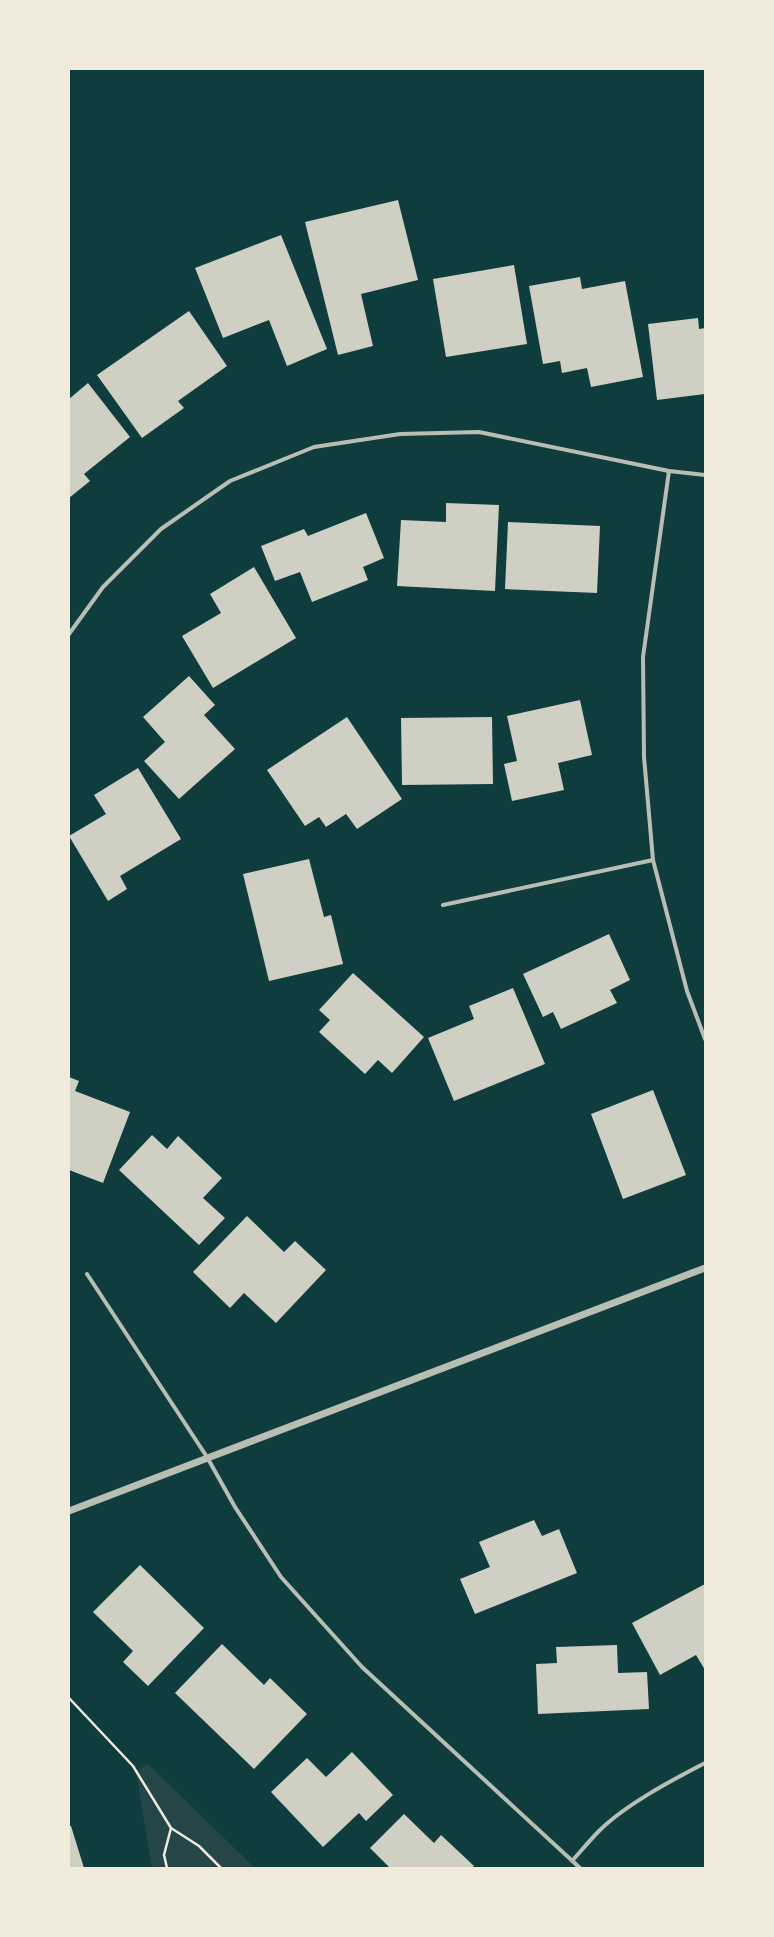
<svg xmlns="http://www.w3.org/2000/svg" width="774" height="1937" font-family="Roboto,sans-serif">
<rect width="100%" height="100%" fill="#0f3d3e"/>
<path fill="#244646" d="M147 1763 255 1868H152L136 1773Z"/>
<path fill="#cfcfc3" d="M398 200 418 280 361 294 373 346 338 355 305 222Z
M281 235 327 349 287 366 269 320 223 338 195 268Z
M514 265 527 344 446 357 433 279Z
M580 277 582 289 625 281 643 377 591 387 587 368 562 373 560 361 543 364 529 286Z
M189 311 227 366 178 401 184 408 142 438 97 375Z
M698 318 699 329 705 328V394L657 400 648 324Z
M88 383 130 437 84 474 90 481 69 498V399Z
M446 503 499 505 495 591 397 586 401 520 446 522Z
M366 513 384 558 363 567 368 580 312 602 300 572 275 581 261 546 304 529 308 536Z
M508 522 600 526 597 593 505 589Z
M254 567 296 638 213 688 182 636 221 613 210 594Z
M189 676 215 705 204 715 235 749 179 799 144 761 165 742 143 717Z
M580 700 592 755 558 763 564 790 512 801 504 764 517 761 507 716Z
M347 717 402 799 357 829 346 814 326 827 319 817 305 826 267 770Z
M492 717 493 784 402 785 401 718Z
M138 768 181 839 120 876 127 889 108 901 69 836 106 814 94 795Z
M309 859 324 917 331 915 343 964 269 981 243 874Z
M609 934 630 980 610 990 617 1003 561 1029 553 1012 543 1017 523 974Z
M353 973 424 1037 392 1073 378 1060 365 1074 319 1032 330 1020 319 1010Z
M513 988 545 1064 454 1101 428 1038 474 1019 469 1006Z
M69 1077 79 1081 75 1091 130 1112 103 1183 69 1170Z
M653 1090 686 1175 623 1199 591 1114Z
M152 1135 167 1149 178 1136 222 1178 203 1198 225 1218 199 1245 119 1170Z
M247 1216 284 1252 295 1241 326 1270 276 1323 244 1293 230 1308 193 1272Z
M534 1520 542 1536 559 1529 577 1573 475 1614 460 1579 490 1567 479 1542Z
M140 1565 204 1628 148 1686 123 1662 133 1651 93 1612Z
M705 1584V1670L696 1655 660 1675 632 1623Z
M222 1644 264 1685 270 1678 307 1714 254 1769 175 1693Z
M617 1645 618 1673 647 1672 649 1709 538 1714 536 1664 557 1663 556 1647Z
M352 1752 393 1795 366 1821 359 1813 323 1847 271 1792 307 1758 326 1777Z
M404 1814 434 1843 441 1835 474 1866 472 1868H390L370 1848Z
M69 1826H71L84 1868H69Z"/>
<g fill="none" stroke-linecap="round" stroke-linejoin="round">
<path stroke="#f1e9da" stroke-width="2.5" d="M69 1698 133 1766 171 1828 199 1846 221 1868
M167 1868 164 1855 171 1828"/>
<path stroke="#b8beb3" stroke-width="4" d="M669 471 643 657 644 757 653 860 687 991 705 1039
M69 634 103 587 161 529 230 481 314 447 400 434 479 432 669 471 705 475
M443 905 653 860
M87 1274 207 1457 235 1507 281 1577 362 1667 580 1868
M572 1861C581 1851 590 1840 599 1831 625 1805 672 1780 705 1763"/>
<path stroke="#b8beb3" stroke-width="7" d="M69 1511 705 1268"/>
</g>
<rect width="774" height="1937" fill="none" stroke="#f1e9da" stroke-width="140"/>
</svg>
